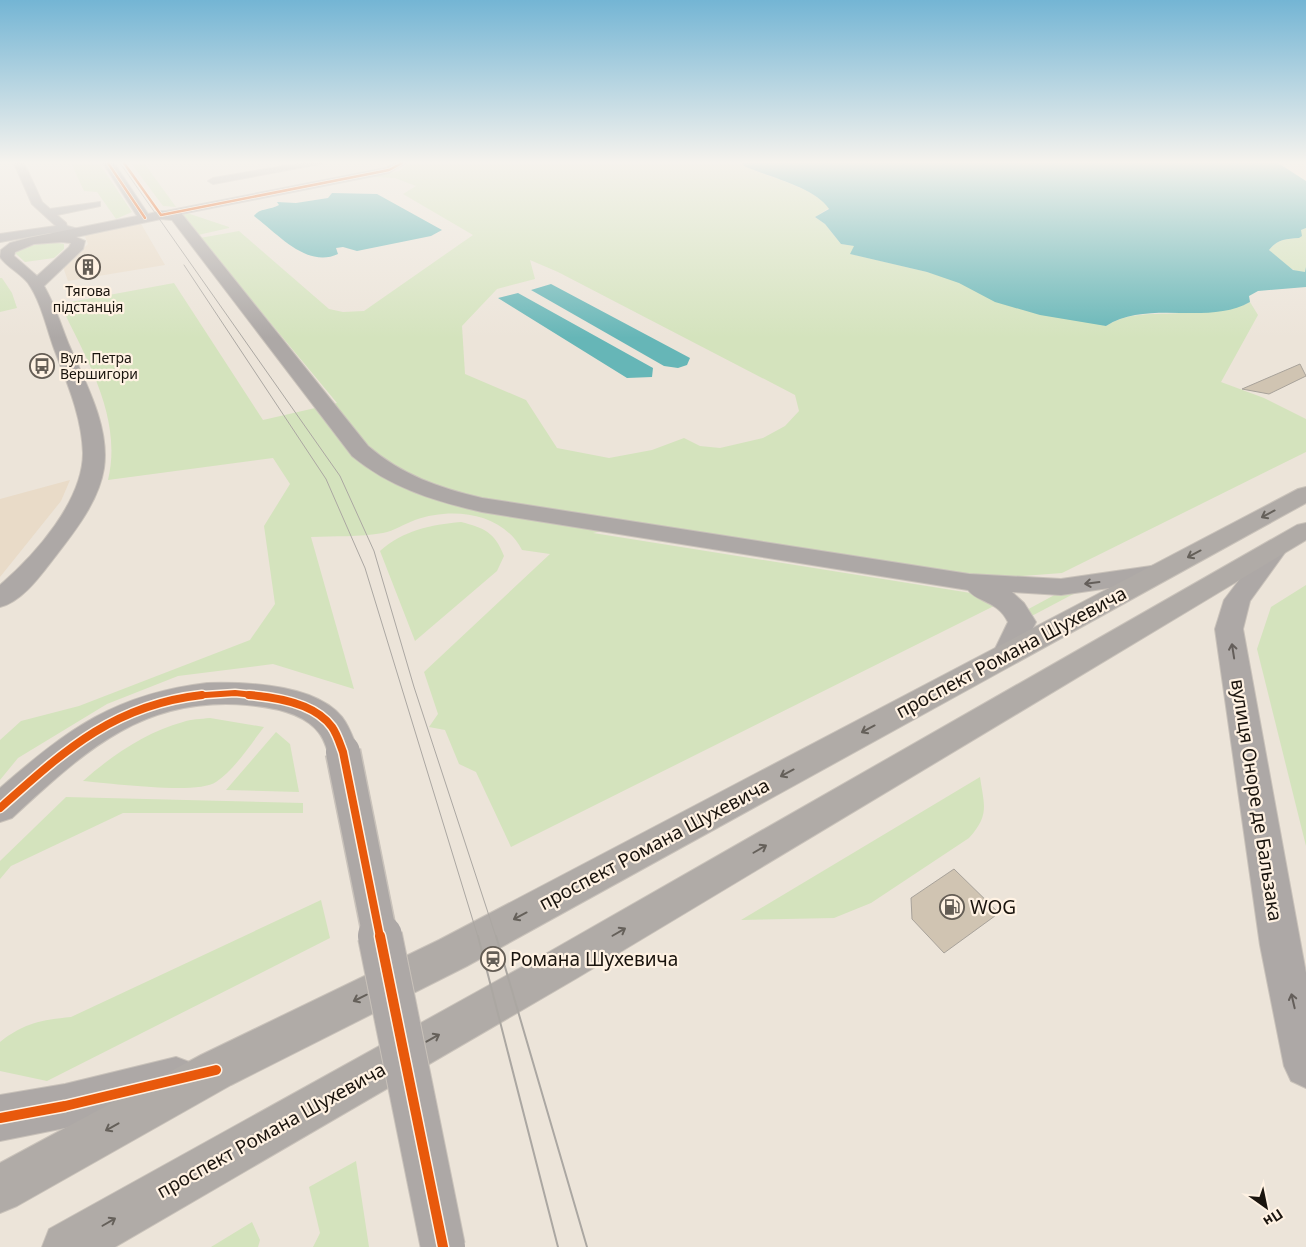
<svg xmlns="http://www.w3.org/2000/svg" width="1306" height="1247" font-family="'Noto Sans',sans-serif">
<rect width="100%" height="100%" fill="#ece4d9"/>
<path fill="#e9dbc8" d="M140 222 165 265 68 281 63 267 88 244 84 234Z
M70 480 61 501 0 577V499Z"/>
<path fill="#d4e3bd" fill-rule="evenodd" d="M71 163H99L132 212 116 219 97 192 84 191Z
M131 163H144L176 207 163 206Z
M409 163H742L744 166C769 178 813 187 829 208L815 217 825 224 841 244 855 246 851 254 927 272 1106 326C1129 311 1155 315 1181 313 1202 312 1223 308 1244 305L1250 302 1258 315 1221 382 1264 398 1306 419V452L1062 573 1010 577 969 575 630 524 593 533 977 594 994 606 511 847 476 772 459 764 445 730 429 727 438 714 424 672 550 554 522 550C502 512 452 507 415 520 404 524 394 531 383 533 360 537 334 536 311 537L354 689 273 664 178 676 107 704 18 758 0 780V740L21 721 79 706 250 640 275 604 264 526 290 484 273 458 108 480C123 418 86 358 60 304L174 283 263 420 337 403 200 238 239 231 329 309 343 312 364 311 473 235 403 194 416 186 395 178 372 177 219 207 399 171ZM530 260 558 272 795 395 799 411 785 426 763 438 720 448 700 446 684 438 652 450 609 458 557 448 526 400 465 374 462 326 497 289 535 279Z
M184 212 229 227V228L198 235 180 215Z
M1306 228V272C1290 273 1280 260 1269 250 1278 239 1286 239 1299 238L1301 230Z
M51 242 64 244V249L54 258 25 262 15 253 24 247Z
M0 278H2L12 293 17 308 0 312Z
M461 522C484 528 495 532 504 556L497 571 415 641 380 551C404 530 430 525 461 522Z
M1306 585V846L1257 649 1271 607Z
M1079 591 1026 619 1023 612 1060 592Z
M210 718 264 727C250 745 235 769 216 782 198 795 109 783 83 781 111 756 146 732 183 722 191 719 201 719 210 718Z
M276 732 290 744 299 792 226 790Z
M980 777C984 805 990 815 969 838L871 903 834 918 741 920Z
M66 797 303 803V813H123L11 866 0 879V861Z
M321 900 330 938 47 1081 0 1071V1042C24 1023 41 1020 71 1017Z
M356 1161 369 1247H313L320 1233 309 1187Z
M252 1222 260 1240 258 1247H211Z"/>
<path fill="#66b6b7" d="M742 163H1278L1306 181V228L1301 230 1302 236 1299 238C1286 239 1278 239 1269 250L1293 270 1305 272 1306 267V287L1258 291 1249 296 1250 302C1208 326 1148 299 1106 326L1040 315 995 302 959 283 927 272 850 254 854 246 841 244 825 224 815 217 829 209C815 187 768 177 744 166Z
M332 193 377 194 442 230 431 236 357 251 343 247 336 248 338 254C307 269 277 233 254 216 259 208 271 210 279 205L277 202 296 203 328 198Z
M551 284 690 358 687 365 678 368 664 366 531 290Z
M518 293 653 368 652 377 627 378 498 298Z"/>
<path fill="#d0c4b2" stroke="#a8a29a" d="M1300 364 1306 376 1269 394 1242 389Z
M954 869 999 913 944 953 912 919 911 898Z"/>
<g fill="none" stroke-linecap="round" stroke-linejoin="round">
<defs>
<path id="street" d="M14 163H24L42 202 50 209 100 202V206L57 215 66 223 67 226 82 230V234L50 233 0 242V234L56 226 32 204Z
M302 163H325L213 184 208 181 213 178Z
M394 163H406L389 173 161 218 155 215 161 212 386 168Z"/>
<path id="secondary" d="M103 163H114L148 214 161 211 181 213 368 446C402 475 439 488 482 498L969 574 1061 579 1158 565 1167 567 1171 573 1167 579 1158 581 1061 595 1012 592 1024 603 1036 622 1016 662 1006 665 996 662 992 655 1008 622C997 600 978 603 968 590L482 512C434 501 391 488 352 456L172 220 161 219 76 237 85 241 83 249 44 286C55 305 61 325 69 345 85 382 110 426 104 468 99 501 75 531 55 557 41 575 22 602 0 607V585C35 555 83 501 83 453 82 418 68 385 56 354 47 331 42 303 28 283 20 273 7 267 0 257L1 250 10 243 28 238 137 216ZM61 242 71 243 69 247 37 276 14 256 15 252 34 244Z
M1277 540 1286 542 1289 547 1250 601 1243 629 1306 973V1088L1291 1081 1284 1066 1260 945 1215 629 1224 600 1268 542Z
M207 683C246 682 315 684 342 717 350 727 354 741 359 752L354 761 343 764 332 761C327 752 325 740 319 733 304 712 270 707 247 705 142 696 84 752 12 818L0 822V788C68 729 115 694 207 683Z
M176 1057 192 1063 198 1079 192 1095 176 1101 65 1128 0 1141V1095L65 1084Z"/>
<path id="primary" d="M1306 487V503L467 966 231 1085 17 1206 0 1213V1163L201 1055 439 940 1298 489Z
M1306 523V540L577 978 115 1247H42L49 1229 549 952 1297 525Z"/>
</defs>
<use href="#street" stroke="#c9c2ba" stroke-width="2"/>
<use href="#secondary" stroke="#c9c2ba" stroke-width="2"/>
<use href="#primary" stroke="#c9c2ba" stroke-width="2"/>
<use href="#street" fill="#b6b2b0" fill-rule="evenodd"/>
<use href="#secondary" fill="#ada8a6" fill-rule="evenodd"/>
<use href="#primary" fill="#b0aba7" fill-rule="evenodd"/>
<path stroke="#aba7a2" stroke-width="1" d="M120 163 340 476 374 551 414 687 496 937
M184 265 326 479 365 568 478 937"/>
<path stroke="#aba7a2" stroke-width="2" d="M478 936 558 1247
M496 936 587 1247"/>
<defs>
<path id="secondary-bridge-far1" d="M343 752 380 937"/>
<path id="secondary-bridge" d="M380 936 443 1247"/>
</defs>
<use href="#secondary-bridge-far1" stroke="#c9c2ba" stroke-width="37" stroke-linecap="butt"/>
<use href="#secondary-bridge" stroke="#c9c2ba" stroke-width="46" stroke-linecap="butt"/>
<use href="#secondary-bridge-far1" stroke="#ada8a6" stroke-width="34"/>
<use href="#secondary-bridge" stroke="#ada8a6" stroke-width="44"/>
<defs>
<path id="cycleway-far3" d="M108 163 145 218
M124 163 161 215 389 170 402 163"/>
<path id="cycleway-far2" d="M191 696 235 693 263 696"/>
<path id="cycleway-far1" d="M249 695C275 697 315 703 332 727 337 734 340 744 343 752L380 937
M0 808C64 751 113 705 202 695"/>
<path id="cycleway" d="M380 936 443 1247
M0 1118 65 1106 216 1070"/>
</defs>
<use href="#cycleway-far3" stroke="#fff2e3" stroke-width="4"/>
<use href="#cycleway-far2" stroke="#fff2e3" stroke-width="9"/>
<use href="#cycleway-far1" stroke="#fff2e3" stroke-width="11"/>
<use href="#cycleway" stroke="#fff2e3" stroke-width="13"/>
<use href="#cycleway-far3" stroke="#e8590c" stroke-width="2.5"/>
<use href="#cycleway-far2" stroke="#e8590c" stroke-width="6"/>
<use href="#cycleway-far1" stroke="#e8590c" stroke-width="8"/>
<use href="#cycleway" stroke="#e8590c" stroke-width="10"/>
</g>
<defs><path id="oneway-shaft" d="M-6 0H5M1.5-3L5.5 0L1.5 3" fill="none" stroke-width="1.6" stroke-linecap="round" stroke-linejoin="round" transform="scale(1.25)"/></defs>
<g stroke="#65605a">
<use href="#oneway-shaft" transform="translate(1268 514) rotate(152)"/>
<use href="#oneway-shaft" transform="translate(1194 554) rotate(152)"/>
<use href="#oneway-shaft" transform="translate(868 729) rotate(152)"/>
<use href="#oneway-shaft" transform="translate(787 773) rotate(152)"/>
<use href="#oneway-shaft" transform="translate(760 849) rotate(-30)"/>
<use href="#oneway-shaft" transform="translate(520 916) rotate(152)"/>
<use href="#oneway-shaft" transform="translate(619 932) rotate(-30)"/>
<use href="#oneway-shaft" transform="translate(360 998) rotate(154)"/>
<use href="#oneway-shaft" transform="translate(433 1038) rotate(-29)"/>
<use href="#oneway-shaft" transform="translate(112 1127) rotate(151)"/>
<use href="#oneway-shaft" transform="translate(109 1222) rotate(-30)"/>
</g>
<g stroke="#645e5a">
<use href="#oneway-shaft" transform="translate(1092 583) rotate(173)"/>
<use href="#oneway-shaft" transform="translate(1233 651) rotate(-99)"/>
<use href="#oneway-shaft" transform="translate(1293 1001) rotate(-103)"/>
</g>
<linearGradient id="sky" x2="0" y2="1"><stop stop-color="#74b5d4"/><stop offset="0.48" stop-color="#f6f3ee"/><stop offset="1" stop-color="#f6f3ee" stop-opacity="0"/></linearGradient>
<rect width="1306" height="338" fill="url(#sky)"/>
<defs>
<symbol id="building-ring" viewBox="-11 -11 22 22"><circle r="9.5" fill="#fff2e3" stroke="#645d55" stroke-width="1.5"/><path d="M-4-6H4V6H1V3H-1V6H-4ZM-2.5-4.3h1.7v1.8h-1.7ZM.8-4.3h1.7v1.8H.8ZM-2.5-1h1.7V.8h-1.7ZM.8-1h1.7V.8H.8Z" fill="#645d55"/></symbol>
<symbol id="bus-ring" viewBox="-11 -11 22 22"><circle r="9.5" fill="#fff2e3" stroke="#645d55" stroke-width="1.5"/><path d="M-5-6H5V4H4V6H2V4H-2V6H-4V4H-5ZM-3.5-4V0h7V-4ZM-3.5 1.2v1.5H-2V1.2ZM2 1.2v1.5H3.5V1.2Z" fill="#645d55"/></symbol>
<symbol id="fuel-ring" viewBox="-11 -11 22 22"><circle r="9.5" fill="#fff2e3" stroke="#645d55" stroke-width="1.5"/><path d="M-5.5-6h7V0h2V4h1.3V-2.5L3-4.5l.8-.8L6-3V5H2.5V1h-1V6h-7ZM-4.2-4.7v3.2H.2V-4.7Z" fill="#645d55"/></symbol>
<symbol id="station-ring" viewBox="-11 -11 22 22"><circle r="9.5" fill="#fff2e3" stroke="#645d55" stroke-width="1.5"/><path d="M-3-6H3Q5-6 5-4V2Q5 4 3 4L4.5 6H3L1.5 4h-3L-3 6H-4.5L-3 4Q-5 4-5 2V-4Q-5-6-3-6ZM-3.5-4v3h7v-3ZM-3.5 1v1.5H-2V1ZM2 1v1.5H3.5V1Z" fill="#645d55"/></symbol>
</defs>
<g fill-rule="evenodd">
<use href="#building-ring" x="74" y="253" width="28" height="28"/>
<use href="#bus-ring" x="28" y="352" width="28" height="28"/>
<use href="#fuel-ring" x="938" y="893" width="28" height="28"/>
<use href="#station-ring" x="479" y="945" width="28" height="28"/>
</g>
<g text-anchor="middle" stroke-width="4.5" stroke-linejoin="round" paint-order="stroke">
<g font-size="14" fill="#1a140e" stroke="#fff2e3">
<text x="88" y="296">Тягова<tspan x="88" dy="16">пiдстанцiя</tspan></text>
<text x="60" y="363" text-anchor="start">Вул. Петра<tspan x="60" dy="16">Вершигори</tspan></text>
</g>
<g font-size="19" fill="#1a140e" stroke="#fff2e3">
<text transform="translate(1011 652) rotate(-28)" y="7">проспект Романа Шухевича</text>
<text transform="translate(1257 800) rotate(81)" y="7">вулиця Оноре де Бальзака</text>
<text transform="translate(654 844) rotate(-28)" y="7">проспект Романа Шухевича</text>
<text transform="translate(271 1130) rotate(-29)" y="7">проспект Романа Шухевича</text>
</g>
<g font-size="19" fill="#1a140e" stroke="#fff2e3" text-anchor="start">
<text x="970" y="914">WOG</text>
<text x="510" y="966">Романа Шухевича</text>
</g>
</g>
<g transform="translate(1266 1207) rotate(147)" stroke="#fff2e3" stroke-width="4" paint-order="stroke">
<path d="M0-4L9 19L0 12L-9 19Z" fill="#1a140e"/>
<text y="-8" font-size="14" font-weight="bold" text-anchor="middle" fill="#1a140e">Пн</text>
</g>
</svg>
